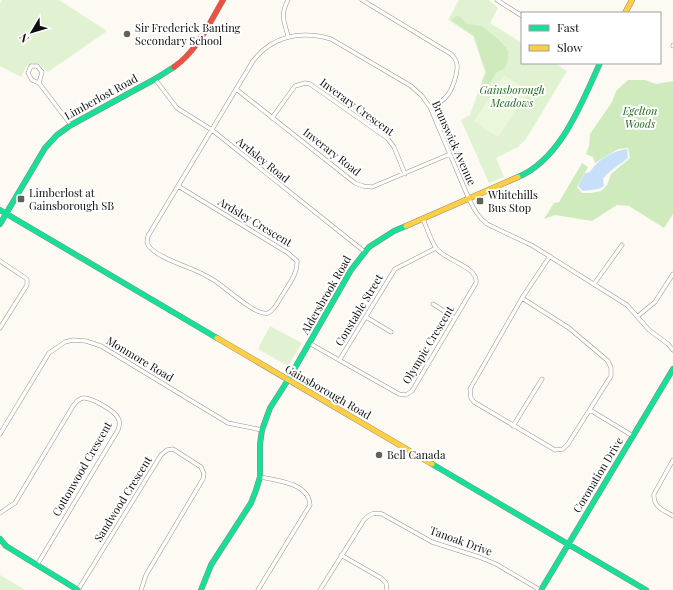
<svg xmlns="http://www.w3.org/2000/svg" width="673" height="590" font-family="'Playfair Display',serif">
<rect width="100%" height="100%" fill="#fcfaf2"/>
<path fill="#e0f2d1" d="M2 0H59L107 31 48 72 40 65H27L21 77 0 66V3Z
M459 0H489L498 8 490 23 522 43V63H554L567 71 526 139 518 147 496 158 504 177 489 183 461 120 470 115 485 72 473 36 448 20Z
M270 326 302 343 288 366 258 349Z
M0 575 25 590H0Z"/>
<path fill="#cfebbe" d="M457 16 461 17 467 24 482 26 497 38 508 50V60L507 64 505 68 496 73 485 92H479L486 72 474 36 451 20Z
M628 80H645L656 84 673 81V214L664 228 629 206 617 205 592 221 555 215 544 219 554 203 559 202 582 163 588 167 577 187 582 193H591L601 191 607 185 611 174 630 158 628 148 618 149 595 163 593 157 586 154 589 146 590 134 612 102 616 91Z"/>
<path fill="#ebf6db" d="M504 75 530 91 498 137 474 121Z"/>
<path fill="#c7dff8" d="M627 149 628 158C620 165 609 170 603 179L604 186 599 189 583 191 578 186 585 173 590 172C598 159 613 151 627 149Z"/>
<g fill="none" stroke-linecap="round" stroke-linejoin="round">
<defs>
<path id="street" d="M288 0C280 15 284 21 288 36
M362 0 451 54C454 57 457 60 457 65 458 73 452 91 446 97 442 102 436 104 430 107
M497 0 522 16
M673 46V45
M155 79 177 108 212 130 365 252
M39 83 32 80 28 73 31 66H37L42 72 39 83 71 125
M236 89 355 183 363 186 372 187 450 154
M272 118 295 86 305 83 310 84 387 138 394 147 405 174
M178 186 288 253 297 261C298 273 289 284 283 294 279 300 275 310 268 313 256 317 223 285 212 279 205 275 199 272 192 269 182 265 149 254 147 242 147 241 148 237 148 236 183 178 218 119 253 61 272 36 301 30 331 39L411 86 422 96 430 107 469 199C474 209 478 217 487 224L533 246 627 305 649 330 668 344 673 350
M0 261 27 279V285L0 328
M594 284 622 245
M522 298 470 389 471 398 474 402 555 450 563 449 568 444 611 376V368L608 361 569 328 522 298 550 256
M433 304 455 318
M638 316 655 302 673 274
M366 317 391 332
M309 343 399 394 406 395 412 391 476 283C479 267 444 260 436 248 431 241 427 228 423 219
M340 359 395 269 436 248
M590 410 633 436
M513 426 542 379
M0 434 49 353 65 342 73 340 86 341 101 346 228 423 262 430
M673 460 654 494C653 507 663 510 673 516
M0 513 15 503 18 498 73 406C76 402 78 399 83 398 91 397 115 411 118 418 121 423 119 426 118 430L37 565
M341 555 381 578 386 583 387 590
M78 590 161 455 167 450 173 449 201 467 204 474 203 479 146 575 141 590
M258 590 310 505C309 483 276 480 260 477
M320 590 364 520C370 514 373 512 382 514L432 542 479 557 496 564 540 590"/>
<path id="fast" d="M518 177C561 159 582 102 600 63
M0 210 217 338
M0 224 45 148 57 135 71 125 155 79 174 67
M432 464 646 590
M0 539 6 546 78 590
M201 590 211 565 251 503 256 490 260 477V444L262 430 270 408 288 380 351 270 369 247 394 231 406 226
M541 590 673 369"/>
<path id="slow" d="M625 13 632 0
M406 226 518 177
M217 338 432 464"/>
<path id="jam" d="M174 67C197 51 209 24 223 0"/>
</defs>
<use href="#street" stroke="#959491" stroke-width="4.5"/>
<use href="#fast" stroke="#8c8b87" stroke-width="6"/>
<use href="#slow" stroke="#8c8b87" stroke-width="6"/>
<use href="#jam" stroke="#8c8b87" stroke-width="6"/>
<use href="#street" stroke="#fffefd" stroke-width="3.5"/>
<use href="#fast" stroke="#16e098" stroke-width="5"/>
<use href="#slow" stroke="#ffcf43" stroke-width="5"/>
<use href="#jam" stroke="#f24e42" stroke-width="5"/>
</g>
<g fill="#61615e" stroke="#fff" stroke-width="1.5">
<circle cx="127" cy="34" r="4"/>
<rect x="17" y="195" width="8" height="8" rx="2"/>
<rect x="476" y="197" width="8" height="8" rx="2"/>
<circle cx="379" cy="455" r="4"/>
</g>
<g text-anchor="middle" stroke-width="4" stroke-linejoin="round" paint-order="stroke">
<g font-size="11" fill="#0e0e0e" stroke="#fff" text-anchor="start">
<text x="135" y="32">Sir Frederick Banting<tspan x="135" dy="13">Secondary School</tspan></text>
<text x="29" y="197">Limberlost at<tspan x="29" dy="13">Gainsborough SB</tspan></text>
<text x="488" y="199">Whitehills<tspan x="488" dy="13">Bus Stop</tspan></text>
<text x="387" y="459">Bell Canada</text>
</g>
<g font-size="11" font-style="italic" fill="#1e6a19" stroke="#fff">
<text x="512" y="94">Gainsborough<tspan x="512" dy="13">Meadows</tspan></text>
<text x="640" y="115">Egelton<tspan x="640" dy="13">Woods</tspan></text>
</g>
<g font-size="11" fill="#0e0e0e" stroke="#fff">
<text transform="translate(101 97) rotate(-29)" y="4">Limberlost Road</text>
<text transform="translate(357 107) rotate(36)" y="4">Inverary Crescent</text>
<text transform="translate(454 143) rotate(66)" y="4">Brunswick Avenue</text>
<text transform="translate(332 152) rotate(38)" y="4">Inverary Road</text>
<text transform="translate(263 160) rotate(39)" y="4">Ardsley Road</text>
<text transform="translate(255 222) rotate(31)" y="4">Ardsley Crescent</text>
<text transform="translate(326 295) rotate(-60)" y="4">Aldersbrook Road</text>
<text transform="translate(359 310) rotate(-59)" y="4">Constable Street</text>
<text transform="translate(428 345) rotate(-59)" y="4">Olympic Crescent</text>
<text transform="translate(140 359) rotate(31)" y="4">Monmore Road</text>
<text transform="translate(328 392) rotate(30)" y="4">Gainsborough Road</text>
<text transform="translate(82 469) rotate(-60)" y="4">Cottonwood Crescent</text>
<text transform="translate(598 475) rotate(-59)" y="4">Coronation Drive</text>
<text transform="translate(123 499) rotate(-58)" y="4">Sandwood Crescent</text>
<text transform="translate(461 541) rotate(20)" y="4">Tanoak Drive</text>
</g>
</g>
<rect x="521" y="12" width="140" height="52" fill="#ffffff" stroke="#9f9f9f"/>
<rect x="529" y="25" width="20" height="6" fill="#16e098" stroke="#9f9f9f"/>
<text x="557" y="32" font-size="12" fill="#0e0e0e">Fast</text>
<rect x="529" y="45" width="20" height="6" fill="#ffcf43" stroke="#9f9f9f"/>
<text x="557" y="52" font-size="12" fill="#0e0e0e">Slow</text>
<g transform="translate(32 32) rotate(232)" stroke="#ffffff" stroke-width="3" paint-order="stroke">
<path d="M0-3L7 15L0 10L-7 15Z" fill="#0e0e0e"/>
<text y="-6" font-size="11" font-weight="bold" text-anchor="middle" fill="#0e0e0e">N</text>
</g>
</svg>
